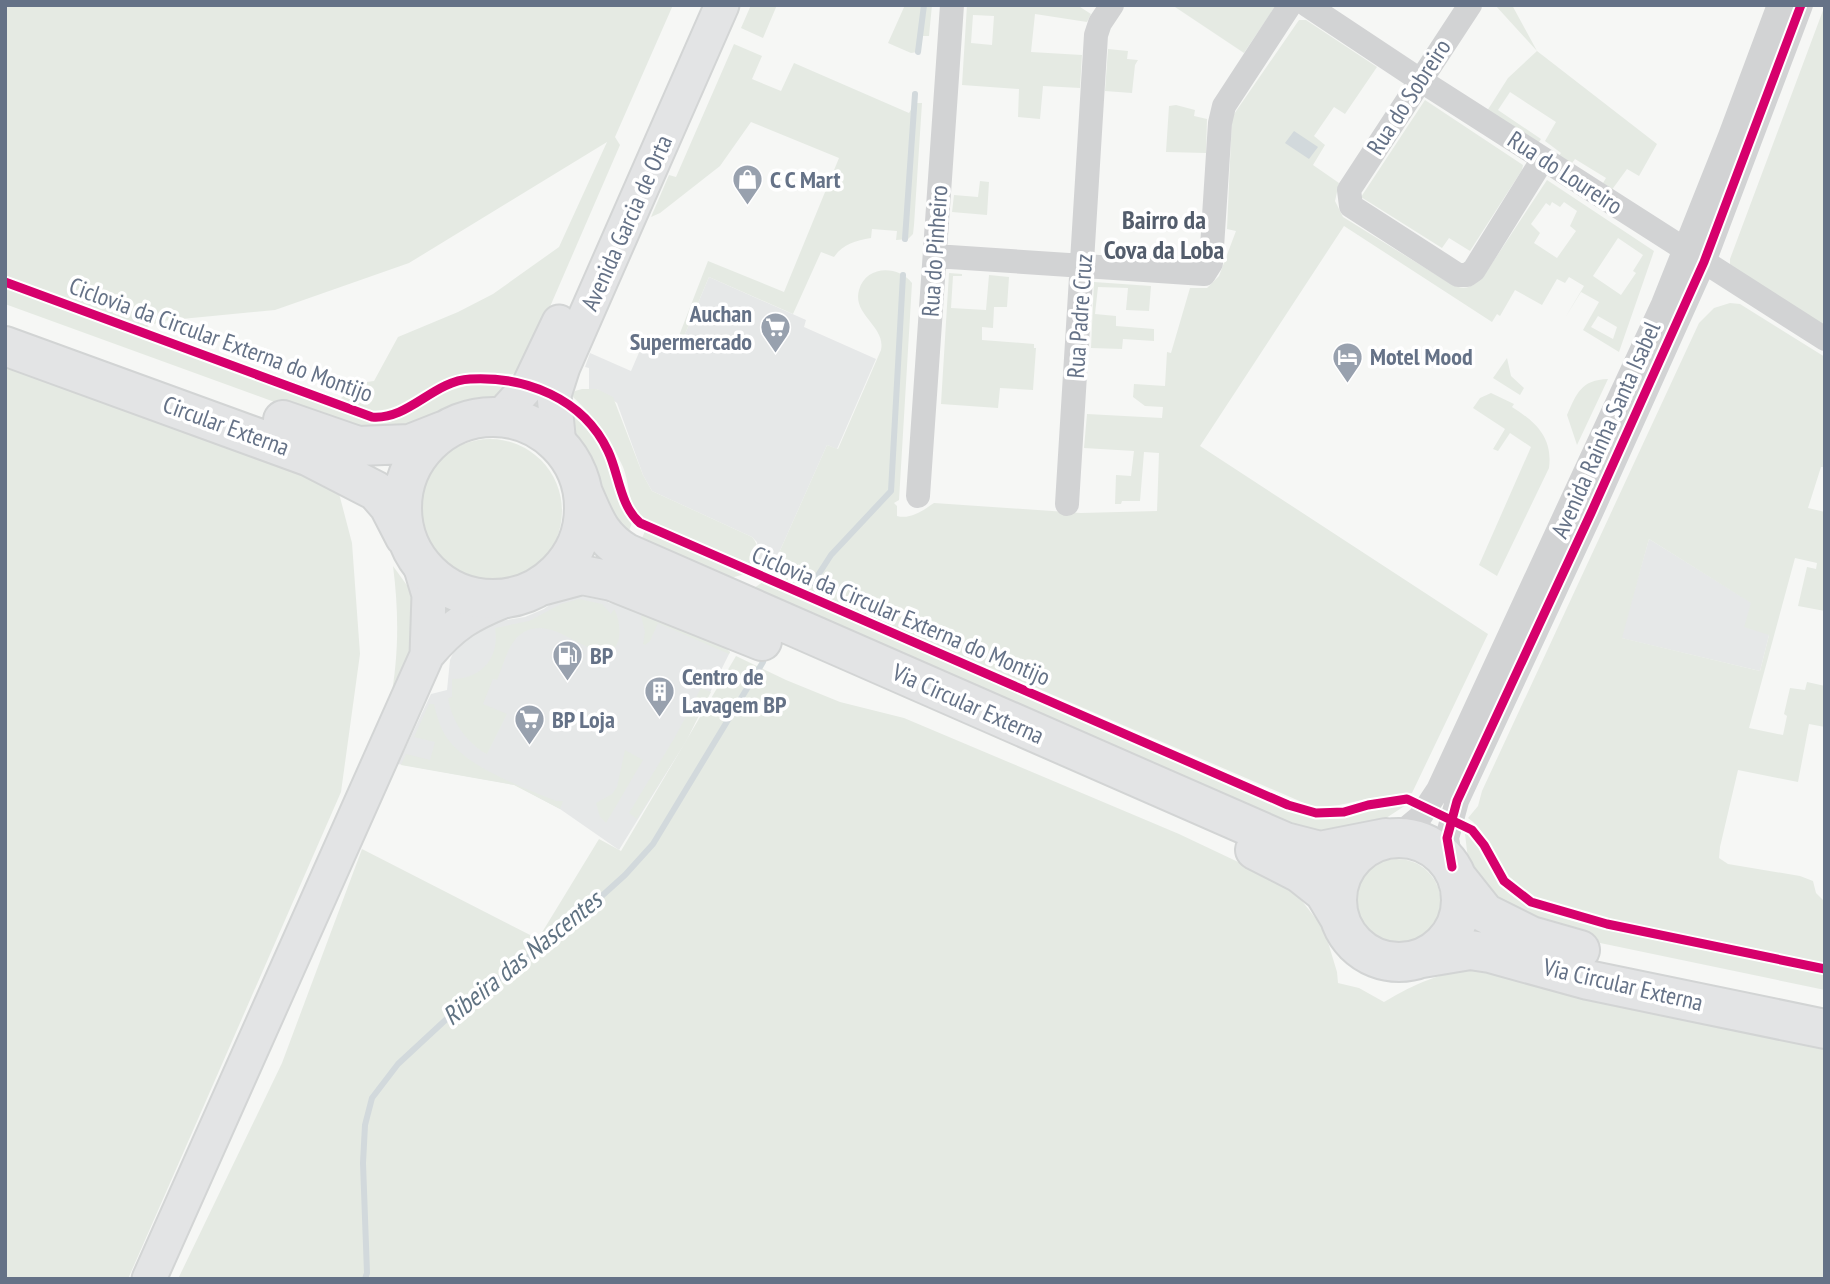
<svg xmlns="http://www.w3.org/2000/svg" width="1830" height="1284" font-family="'PT Sans Narrow',sans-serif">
<rect width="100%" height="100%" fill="#f6f7f5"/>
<path fill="#e6e8e8" d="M709 277 806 320 804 327 876 359 837 449 827 445 770 573 753 565 757 561 758 550 757 542 752 537 652 491 643 475 617 403 597 389H589V368L585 367 590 353 631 371 647 334 679 348Z
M1649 539 1752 603 1769 635 1760 671 1621 638Z
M587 594 602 597 609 603 643 607 730 652 686 741 619 850 560 809 515 785 398 764 431 694 447 690 450 660 456 647 488 623 525 617 544 609 556 600Z"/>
<path fill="#e5eae3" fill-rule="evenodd" d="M5 5H673L615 137 620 145 546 316 518 371 513 374C484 372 457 373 432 387 418 394 405 409 389 412 374 415 355 404 341 398L359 383 374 381 398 337 458 312 493 294 559 247 607 142 409 263 275 310 161 321 147 327 5 275Z
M751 5H777L763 38 741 28Z
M905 5H932L929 36H921L918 52 911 53 888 43Z
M967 5H1077L1091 14 1087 22 1035 14 1031 52 1082 55 1080 88 1043 86 1040 119 1018 117 1019 89 962 85ZM973 15 994 16 992 45 971 43Z
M1172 5H1276L1244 53Z
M1495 5H1512L1537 51 1657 144 1639 176 1627 169 1611 191 1603 183 1606 178 1575 159 1570 166 1557 158 1561 153 1545 141 1556 122 1510 92 1498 110 1541 139 1537 145 1487 111 1508 78 1537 51Z
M1825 5V327L1730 265V259Z
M1299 20H1306L1377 67 1345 114 1334 107 1314 136 1325 145 1313 165 1339 183 1335 201 1343 217 1451 284C1466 292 1475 286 1485 274L1547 180 1654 251 1619 352 1583 330 1599 302 1581 292 1565 318 1584 286 1569 277 1565 283 1557 279 1542 305 1515 290 1500 316 1497 314 1492 322 1344 226 1200 446 1488 634 1412 793C1401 794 1390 795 1378 797 1351 801 1340 808 1311 806L770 573 827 445 838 449 881 350C886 326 852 315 859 290 866 265 898 265 912 283L899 500 894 503 897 506V516C911 520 925 509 934 503L1081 513 1157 511 1159 453 1144 452 1140 501H1122L1121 504H1115L1116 475 1131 476 1134 451 1084 448 1087 414 1162 418 1163 407 1145 406 1133 397 1134 384 1165 386 1167 352 1171 353 1190 288H1207L1219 276 1236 231 1227 229 1232 117ZM1552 202 1560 207 1564 202 1577 211 1570 226 1576 231 1557 258 1534 243 1540 233 1531 224 1546 203 1550 206ZM1618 238 1643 255 1633 271 1636 273 1621 295 1593 276ZM1598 316 1617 327 1613 339 1591 327Z
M734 44 762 56 752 79 781 91 794 63 909 113 915 103H922L914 225 913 234 908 239 896 240 897 231 872 229 871 238C855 241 843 244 834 257L821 252 793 314 709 277 679 348 675 346 708 261 784 292 839 158 751 122 720 166 660 213 651 217 669 175 676 177Z
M1108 49 1128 51 1127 59 1138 60 1135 65 1132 93 1105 91Z
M1425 100 1523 165 1522 170 1470 251 1449 238 1442 248 1361 197Z
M1176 105 1195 110 1194 116 1207 119 1206 153 1166 152 1169 106Z
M980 181 989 182 987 215 952 212 954 195 978 197Z
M949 273 962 274V276H953L951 308 986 310 989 275 1009 277 1007 307H994L993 328 982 327V340L1034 344V348H1036L1033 390 1000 388 998 408 941 404Z
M1094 282 1151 286 1149 311 1126 310 1128 288 1098 287 1095 314 1116 316V326L1154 329V341L1123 339 1122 349 1091 348Z
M5 287 376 423C396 424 405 414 421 404 448 388 480 379 512 385L491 400 452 408 441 412 406 436 365 435 5 304Z
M1730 303 1740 304 1825 357V467H1821L1808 508 1825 512V611L1798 606 1807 567 1816 569 1817 563 1795 558 1749 728 1783 735 1787 716 1784 714 1790 688 1805 690 1807 682 1825 686V727L1809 724 1798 782 1738 770 1720 847 1719 858 1728 864 1800 876 1813 881 1816 893 1825 902V964C1760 950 1695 937 1630 923 1598 916 1555 910 1526 894 1497 877 1495 837 1468 818L1478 806 1482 791 1699 323 1714 308ZM1649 539 1751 603 1744 627 1769 635 1760 671 1622 638Z
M1507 358 1511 376 1524 388 1520 395 1493 378Z
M5 360 336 482 352 543 360 654 341 792 128 1279H5Z
M1608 379 1577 445 1567 415C1577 393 1581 380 1608 379Z
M582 389H597L613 397 643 475 652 491 752 537C759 545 760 556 753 565L641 517C627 503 630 484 623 467 610 438 595 417 572 396L575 391Z
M1491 393 1514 404 1512 407C1536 422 1553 438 1549 468L1497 576 1479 565 1531 447 1510 433 1498 451 1493 449 1505 429 1473 408 1480 398Z
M567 407C598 433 605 450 617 487 621 501 621 511 632 523L625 541 596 482 590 465 571 436Z
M418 511a72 72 0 1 1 144 0a72 72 0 1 1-144 0Z
M645 531 745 574 734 577 726 576 638 548Z
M393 566 414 595 420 627 390 703C399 657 399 612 393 566Z
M763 582 1288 808 1319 817 1331 818 1404 803 1406 805 1377 824 1331 833 1300 830 748 592Z
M579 599 602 604 611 614 614 609C621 620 625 655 602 651 576 648 553 619 526 631 509 638 504 664 497 680L493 679 483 704 507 714 487 754 483 752C464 739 452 721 448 698L452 697V679C482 679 500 657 495 628L529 621 561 604Z
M640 611 716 638 730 652 729 654 658 623 650 641 645 645 643 644 645 632Z
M736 656 786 680 840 702 904 718 1179 834 1291 887 1324 929 1337 972 1338 983 1359 988 1384 1002C1418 982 1438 974 1478 968L1825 1044V1279H178L282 1063 362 849 538 939 599 839 621 851Z
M701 688 711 692 686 741 637 819 629 813 675 737Z
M429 704H434C437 717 441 732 451 743 474 770 524 788 556 801H563L560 809 514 785 401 765 406 754 430 760 435 742 414 737Z
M625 750 643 760 606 823 600 817 596 803 612 794 617 787Z
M1465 834H1470C1485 853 1491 880 1511 895 1540 917 1592 925 1627 933 1693 947 1759 961 1825 975V990L1581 939 1518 920 1476 879 1468 859Z
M1353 903a44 44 0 1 1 88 0a44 44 0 1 1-88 0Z"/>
<path fill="#d2d9dc" d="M1294 131 1318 147 1309 159 1285 143Z"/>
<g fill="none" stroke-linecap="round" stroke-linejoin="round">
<path stroke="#d2d9dc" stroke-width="6" d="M918 52 924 5
M905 239 915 94
M813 583 831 555 891 491 903 275
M365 1279 367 1273 363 1163 365 1125 372 1098 398 1064 453 1013 562 932 625 875 653 844 763 662"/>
<defs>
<path id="secondary" d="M501 416 529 385 559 322
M559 445 554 395 563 367 722 5
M420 565 429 595 427 655
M149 1279 427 655C453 624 470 614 508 599"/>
<path id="primary" d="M5 346 310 457 376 491 389 506 405 537
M402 508a91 91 0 1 1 182 0a91 91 0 1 1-182 0Z
M283 420 358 446 410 444 443 431
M583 493C595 520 600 537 626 553L1285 842 1320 851 1386 838
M541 586 582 575 612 581 762 641
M1337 900a62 62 0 1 1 124 0a62 62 0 1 1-124 0Z
M1255 850 1300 873 1324 892 1339 917
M1458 879 1485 913 1531 936 1580 950
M1422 958 1470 950 1490 953 1588 980 1825 1029"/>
</defs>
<use href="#secondary" stroke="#d3d5d5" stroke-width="37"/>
<use href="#primary" stroke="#d2d4d4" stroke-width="42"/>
<path stroke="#d2d3d4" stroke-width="24" d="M1307 5 1420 80 1825 339
M1470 5 1349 190 1351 206 1458 275H1467L1474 270 1543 159
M935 256 1204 274 1211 263 1220 123 1224 106 1290 5
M918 496 952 5
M1067 504 1096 35 1100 23 1112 5
M1396 837 1420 817 1438 790 1663 304 1730 136 1779 5
M1452 867 1447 838 1457 801 1591 513 1704 262 1801 5"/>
<use href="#secondary" stroke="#e3e4e5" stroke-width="33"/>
<use href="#primary" stroke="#e3e4e5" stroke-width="38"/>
<defs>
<path id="cycleway" d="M5 282 372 417C409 420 433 381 470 379 525 376 583 398 608 451 619 474 620 506 640 523L1288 805 1316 813 1344 812 1368 805 1407 799 1472 830 1484 845 1504 881 1531 902 1607 924 1825 969
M1452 867 1447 838 1457 801 1591 513 1704 262 1801 5"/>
</defs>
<use href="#cycleway" stroke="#fff" stroke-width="13"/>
<use href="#cycleway" stroke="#d6006c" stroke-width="9"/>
</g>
<defs>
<symbol id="shop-pin" viewBox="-11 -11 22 30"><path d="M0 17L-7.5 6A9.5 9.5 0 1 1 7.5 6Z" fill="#98a1ae" stroke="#fff"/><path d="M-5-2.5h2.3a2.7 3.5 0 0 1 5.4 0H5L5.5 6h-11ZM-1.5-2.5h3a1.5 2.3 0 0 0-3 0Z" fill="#fff"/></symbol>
<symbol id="supermarket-pin" viewBox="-11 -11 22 30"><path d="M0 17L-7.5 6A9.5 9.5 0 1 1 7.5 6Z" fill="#98a1ae" stroke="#fff"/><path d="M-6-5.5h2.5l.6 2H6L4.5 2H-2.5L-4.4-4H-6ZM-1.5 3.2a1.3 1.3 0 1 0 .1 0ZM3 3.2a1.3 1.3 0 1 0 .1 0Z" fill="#fff"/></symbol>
<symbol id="hotel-pin" viewBox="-11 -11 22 30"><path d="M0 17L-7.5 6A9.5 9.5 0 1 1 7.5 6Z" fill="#98a1ae" stroke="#fff"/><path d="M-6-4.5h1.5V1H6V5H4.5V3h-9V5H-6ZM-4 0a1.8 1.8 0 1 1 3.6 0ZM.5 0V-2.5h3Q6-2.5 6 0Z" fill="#fff"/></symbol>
<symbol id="fuel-pin" viewBox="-11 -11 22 30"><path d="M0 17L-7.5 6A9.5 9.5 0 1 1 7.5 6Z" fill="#98a1ae" stroke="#fff"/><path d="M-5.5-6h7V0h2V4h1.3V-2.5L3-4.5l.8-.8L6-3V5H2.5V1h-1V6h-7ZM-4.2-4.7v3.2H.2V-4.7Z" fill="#fff"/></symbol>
<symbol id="building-pin" viewBox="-11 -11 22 30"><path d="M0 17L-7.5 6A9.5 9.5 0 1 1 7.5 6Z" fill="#98a1ae" stroke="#fff"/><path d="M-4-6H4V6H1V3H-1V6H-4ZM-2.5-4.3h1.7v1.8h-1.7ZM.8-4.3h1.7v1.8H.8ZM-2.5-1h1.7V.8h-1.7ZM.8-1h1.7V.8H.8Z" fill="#fff"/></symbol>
</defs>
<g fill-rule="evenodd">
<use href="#shop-pin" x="730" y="162" width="35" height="47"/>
<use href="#supermarket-pin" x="758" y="310" width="35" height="47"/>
<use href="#hotel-pin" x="1330" y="340" width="35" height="47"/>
<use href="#fuel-pin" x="550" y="638" width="35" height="47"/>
<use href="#building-pin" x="642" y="674" width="35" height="47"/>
<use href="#supermarket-pin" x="512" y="702" width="35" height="47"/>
</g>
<g text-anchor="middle" stroke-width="7" stroke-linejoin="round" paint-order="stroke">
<g font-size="24" fill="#657287" stroke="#fff">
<text transform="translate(1409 97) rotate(-57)" y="8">Rua do Sobreiro</text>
<text transform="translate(1565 173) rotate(33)" y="8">Rua do Loureiro</text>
<text transform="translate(627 223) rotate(-66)" y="8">Avenida Garcia de Orta</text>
<text transform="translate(935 251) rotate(-86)" y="8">Rua do Pinheiro</text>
<text transform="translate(1080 316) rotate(-86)" y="8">Rua Padre Cruz</text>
<text transform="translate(221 340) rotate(20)" y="8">Ciclovia da Circular Externa do Montijo</text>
<text transform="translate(226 426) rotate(20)" y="8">Circular Externa</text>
<text transform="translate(1606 430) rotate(-66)" y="8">Avenida Rainha Santa Isabel</text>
<text transform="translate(901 616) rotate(23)" y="8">Ciclovia da Circular Externa do Montijo</text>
<text transform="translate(968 704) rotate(24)" y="8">Via Circular Externa</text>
<text transform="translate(1623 985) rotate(13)" y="8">Via Circular Externa</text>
</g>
<g font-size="24" font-weight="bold" fill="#657287" stroke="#fff" text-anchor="start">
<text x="770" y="188">C C Mart</text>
<text x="752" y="322" text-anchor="end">Auchan<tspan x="752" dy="28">Supermercado</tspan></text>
<text x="1370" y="365">Motel Mood</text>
<text x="590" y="664">BP</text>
<text x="682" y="685">Centro de<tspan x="682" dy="28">Lavagem BP</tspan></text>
<text x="552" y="728">BP Loja</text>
</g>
<g font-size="26" font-weight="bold" fill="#535d6c" stroke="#fff">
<text x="1164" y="229">Bairro da<tspan x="1164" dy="30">Cova da Loba</tspan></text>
</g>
<g font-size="26" font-style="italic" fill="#607383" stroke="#fff">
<text transform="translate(522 958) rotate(-39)" y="9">Ribeira das Nascentes</text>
</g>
</g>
<rect width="1830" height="1284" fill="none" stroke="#657287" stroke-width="14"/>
</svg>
